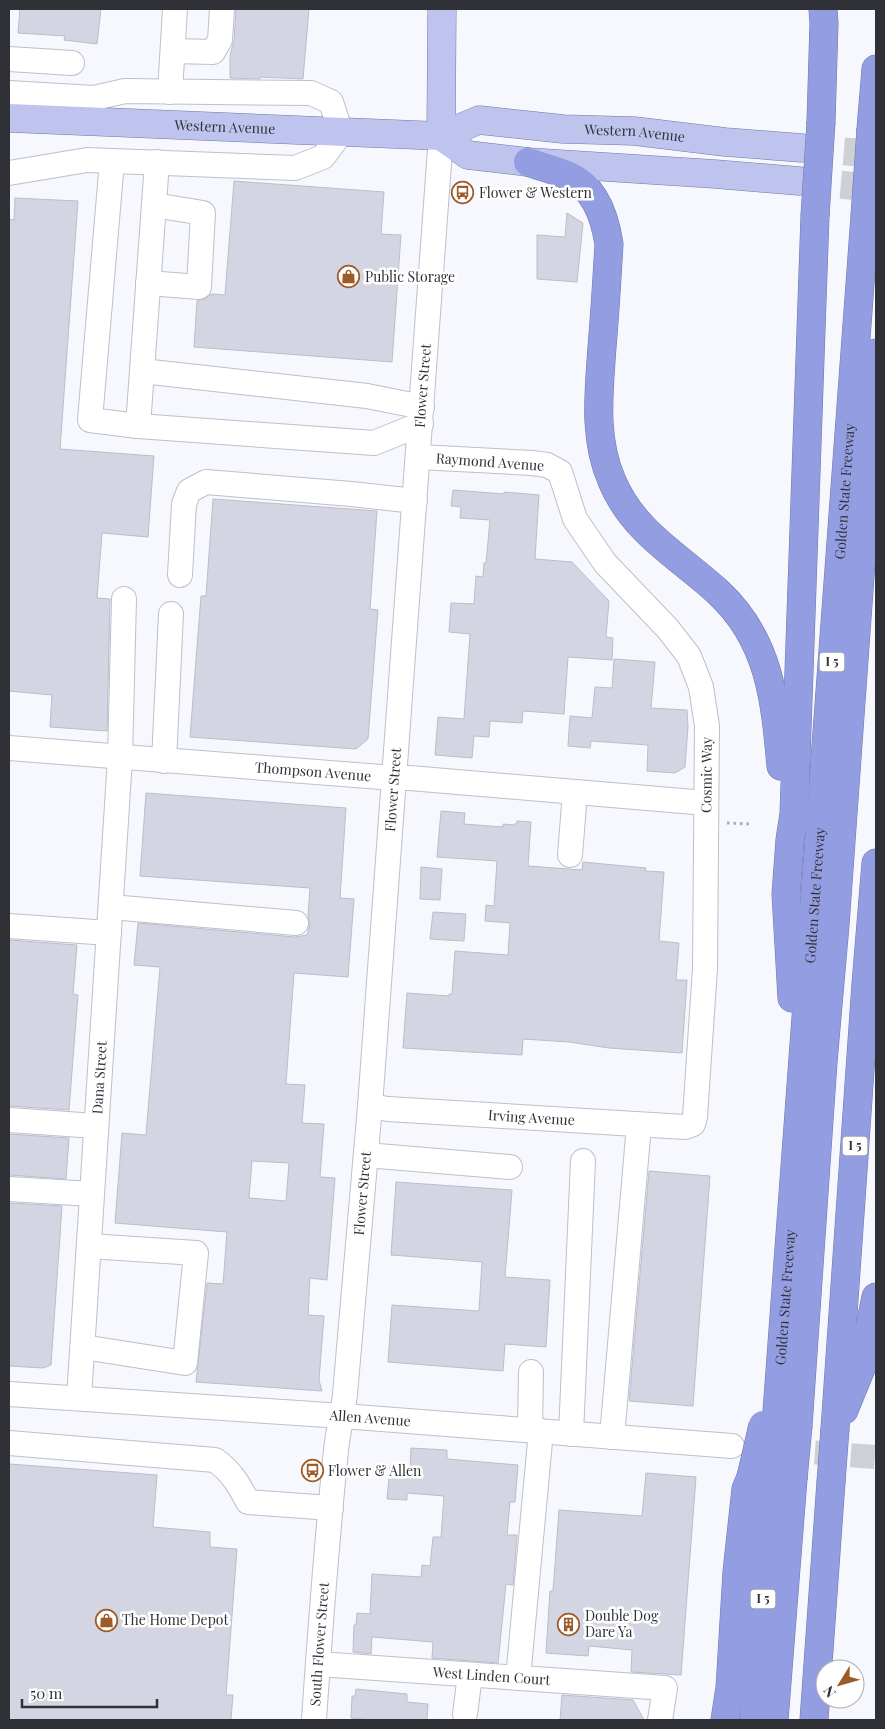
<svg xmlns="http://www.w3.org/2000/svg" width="885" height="1729" font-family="'Playfair Display',serif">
<rect width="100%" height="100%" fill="#f7f8fd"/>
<path fill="#d3d5e2" stroke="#bbbdca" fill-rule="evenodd" d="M20 9H101L97 44 64 40 65 36 18 33Z
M236 9H309L303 79 260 77V79L230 78V55L234 41Z
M234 181 384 192 381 234 401 235 392 362 194 347 197 301 205 299 211 294 225 295Z
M15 198 78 201 60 449 154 456 148 537 102 533 97 598 110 599 107 731 50 727 52 695 9 691V219L14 220Z
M567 213 583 223 577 282 537 279V235L565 237Z
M453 490 504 494V492L539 495 535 559 572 562 609 601 606 637 613 638 612 660 568 657 564 714 523 711 522 723 490 721 489 737 474 736 472 758 435 755 438 717 464 719 470 634 449 632 451 603 474 604 476 576 483 577 484 563H486L490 520 460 518 461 507 451 506Z
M213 499 377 511 370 609 378 610 368 739 356 749 190 737 201 596H206Z
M614 659 655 662 651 708 687 710 688 727 685 767 675 773 647 771 648 745 591 741 590 748 568 746 570 716 592 718 595 687 612 688Z
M146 793 346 808 340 898 354 899 348 977 294 973 286 1084 305 1085 302 1123 324 1124 320 1177 335 1178 327 1280 310 1278 308 1315 324 1316 319 1380 322 1391 196 1382 207 1283 223 1284 227 1232 115 1223 122 1133 146 1135 160 967 134 965 138 923 295 937 307 935 310 924 308 917 310 888 140 876ZM252 1161 289 1163 286 1201 249 1198Z
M441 811 465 813 464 824 503 827V824L513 825 517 823V821L531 822 528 866 582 870 583 862 646 868 645 871 664 872 659 941 679 943 676 980H687L682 1053 609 1048 569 1042 523 1039 522 1055 403 1048 407 993 449 996V994H452L455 951 508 955 510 923 485 921 486 905 494 906 497 861 437 857Z
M421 867 442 869 440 900 420 899Z
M433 912 466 914 464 941 430 939Z
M9 940 77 945 73 994 78 995 69 1110 9 1106Z
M9 1134 69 1138 66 1179 9 1175Z
M649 1171 710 1176 693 1406 629 1401Z
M396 1182 512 1190 505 1277 550 1280 546 1347 505 1344 503 1371 388 1362 392 1305 479 1311 482 1262 391 1255Z
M9 1203 62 1206 51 1365 43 1368 9 1366Z
M411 1448 447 1450V1459L518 1465 515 1502H510L507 1535H517L513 1585 506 1584 498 1663 432 1658 433 1642 372 1637 371 1654 353 1652 354 1625H356L357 1613 370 1614 372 1574 421 1577 422 1565 430 1566 433 1537H441L444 1496 407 1493V1500L387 1499 390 1467 410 1469Z
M9 1464 157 1475 153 1527 210 1532V1547L237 1549 226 1695H233L231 1720H9Z
M646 1473 696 1477 681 1675 631 1672 632 1650 589 1646 588 1656 546 1653 550 1591H553L559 1510 642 1516Z
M356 1689 407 1694V1702L428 1704 427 1720H374L351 1718 352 1696H355Z
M562 1695 633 1700 644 1720H560Z"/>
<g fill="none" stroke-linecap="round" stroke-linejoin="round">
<path stroke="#cfd0d5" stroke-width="24" stroke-dasharray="24 12" stroke-linecap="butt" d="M779 1450 876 1457"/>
<path stroke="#cfd0d5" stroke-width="28" stroke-dasharray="28 14" stroke-linecap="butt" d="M802 148 876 154
M799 181 876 188"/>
<defs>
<g id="minor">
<path d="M173 51 213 52 220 40 222 9"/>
<path d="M9 59 72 63"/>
<path d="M170 92 175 9"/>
<path d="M9 93 94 98 125 91 311 93 331 102 341 133 323 157 295 168 87 160 9 173"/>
<path d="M112 161 90 420 138 426 374 443 421 424"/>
<path d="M148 283 199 287 203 213 154 205"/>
<path d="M142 371 367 396 422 407"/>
<path d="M138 426 157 162"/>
<path d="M180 575 184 504 189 491 206 482 351 494 415 501"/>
<path id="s1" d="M9 748 394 778H410L706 803"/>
<path d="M164 761 171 614"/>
<path d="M570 855 575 792"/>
<path d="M111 907 296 923"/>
<path d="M9 926 109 933"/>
<path id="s2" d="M370 1106 388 1109 685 1127 693 1124 695 1117 705 968 707 726 701 687 689 656 668 629 605 563 575 519 560 472 547 465 532 463 419 457"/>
<path d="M9 1120 96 1126"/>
<path d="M366 1155 510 1167"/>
<path d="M9 1189 92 1194"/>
<path d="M83 1347 185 1363 196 1253 89 1246"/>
<path id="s3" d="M9 1394 343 1416 732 1446"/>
<path id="s4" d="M79 1398 120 758 124 599"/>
<path d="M530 1430 531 1372"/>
<path d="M571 1434 583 1161"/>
<path d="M612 1437 639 1125"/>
<path d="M9 1443 215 1460C231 1471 239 1485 248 1502L331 1508"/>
<path id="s5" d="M318 1664 665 1688 660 1720"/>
<path d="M518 1678 541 1431"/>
<path d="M465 1714 470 1675"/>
<path id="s6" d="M314 1720C320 1630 327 1540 336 1450 338 1431 343 1413 345 1394L370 1106 441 136"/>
</g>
<g id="major">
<path id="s7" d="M9 118 441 136 479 120 563 129 634 131 725 142 802 148"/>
<path d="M441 136 468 155 528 162 715 174 799 181"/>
<path d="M441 136 442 9"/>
</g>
<g id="highway">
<path d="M821 122 824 23 823 9"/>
<path d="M871 129 876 69"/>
<path d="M528 162C542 167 556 170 569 176 596 188 605 218 609 244 607 278 605 313 602 347 599 392 593 438 612 481 633 532 680 557 718 592 770 640 775 700 781 766"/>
<path d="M792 998 786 894 790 840 794 814 815 216"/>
<path d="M844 1410 862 1366 876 1297"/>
<path id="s8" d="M776 1425 865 216"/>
<path d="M798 1426 823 1062 835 925 876 353"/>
<path d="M835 1429 866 984 876 863"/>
<path d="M725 1720 730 1688 737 1572 746 1489 751 1477"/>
<path d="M754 1720 771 1477"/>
<path d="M774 1720 793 1479"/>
<path d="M814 1720 831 1482"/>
</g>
</defs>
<use href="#minor" stroke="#bdbfcc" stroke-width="26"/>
<use href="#major" stroke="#7077a6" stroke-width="29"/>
<use href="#highway" stroke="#7077a6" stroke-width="29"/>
<path stroke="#abacb1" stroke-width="3" stroke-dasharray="2.5 4" stroke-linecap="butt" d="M727 823 751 824"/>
<use href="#minor" stroke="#fff" stroke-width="24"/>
<use href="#major" stroke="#bec4ee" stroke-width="28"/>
<use href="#highway" stroke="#939de2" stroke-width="28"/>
<defs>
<path id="highway-bridge" d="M815 216 821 122
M865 216 871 129
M751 1477 763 1425
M771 1477 775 1434
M793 1479 798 1426
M831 1482 835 1429"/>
</defs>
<use href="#highway-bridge" stroke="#7077a6" stroke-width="29" stroke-linecap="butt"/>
<use href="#highway-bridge" stroke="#939de2" stroke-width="28"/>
</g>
<defs>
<symbol id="bus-ring" viewBox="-11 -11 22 22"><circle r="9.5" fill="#fff" stroke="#9d5b28" stroke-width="1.5"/><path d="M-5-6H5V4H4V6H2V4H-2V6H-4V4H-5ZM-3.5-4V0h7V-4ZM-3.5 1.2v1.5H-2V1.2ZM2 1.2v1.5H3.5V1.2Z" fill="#9d5b28"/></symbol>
<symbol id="shop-ring" viewBox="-11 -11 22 22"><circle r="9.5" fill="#fff" stroke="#9d5b28" stroke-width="1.5"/><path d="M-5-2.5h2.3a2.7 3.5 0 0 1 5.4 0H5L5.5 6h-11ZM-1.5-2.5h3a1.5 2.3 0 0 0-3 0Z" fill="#9d5b28"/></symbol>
<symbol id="building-ring" viewBox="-11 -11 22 22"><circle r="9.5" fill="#fff" stroke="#9d5b28" stroke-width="1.5"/><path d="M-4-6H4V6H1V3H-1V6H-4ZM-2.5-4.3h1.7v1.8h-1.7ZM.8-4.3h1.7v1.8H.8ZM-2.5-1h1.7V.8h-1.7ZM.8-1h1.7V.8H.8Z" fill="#9d5b28"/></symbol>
</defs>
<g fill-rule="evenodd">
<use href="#bus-ring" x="450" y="180" width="25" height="25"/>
<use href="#shop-ring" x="336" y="264" width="25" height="25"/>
<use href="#bus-ring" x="300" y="1458" width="25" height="25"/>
<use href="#shop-ring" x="94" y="1608" width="25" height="25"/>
<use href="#building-ring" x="556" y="1612" width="25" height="25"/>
</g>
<g text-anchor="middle" stroke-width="5" stroke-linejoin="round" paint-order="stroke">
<g fill="#fff" stroke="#6e6f72" stroke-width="1">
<rect x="819.5" y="652.5" width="25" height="19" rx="4"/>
<rect x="842.5" y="1136.5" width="25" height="19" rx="4"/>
<rect x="750.5" y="1589.5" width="25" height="19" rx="4"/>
</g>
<g font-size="12" font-weight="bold" fill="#303136">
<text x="832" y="666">I 5</text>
<text x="855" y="1150">I 5</text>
<text x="763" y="1603">I 5</text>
</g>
<g font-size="14" fill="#303136" stroke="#fff">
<text dy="5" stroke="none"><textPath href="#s7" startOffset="216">Western Avenue</textPath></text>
<text dy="5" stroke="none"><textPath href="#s7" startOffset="630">Western Avenue</textPath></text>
<text dy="5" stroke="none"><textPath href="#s6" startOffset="1339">Flower Street</textPath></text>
<text transform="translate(490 462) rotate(4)" y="5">Raymond Avenue</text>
<text dy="5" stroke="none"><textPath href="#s8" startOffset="936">Golden State Freeway</textPath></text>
<text dy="5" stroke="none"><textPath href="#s1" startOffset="305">Thompson Avenue</textPath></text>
<text dy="5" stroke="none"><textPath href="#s2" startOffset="674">Cosmic Way</textPath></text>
<text dy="5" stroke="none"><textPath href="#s6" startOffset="934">Flower Street</textPath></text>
<text dy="5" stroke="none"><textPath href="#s8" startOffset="531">Golden State Freeway</textPath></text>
<text dy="5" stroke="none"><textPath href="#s4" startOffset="321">Dana Street</textPath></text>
<text dy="5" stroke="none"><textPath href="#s2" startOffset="162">Irving Avenue</textPath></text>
<text dy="5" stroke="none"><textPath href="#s6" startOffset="529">Flower Street</textPath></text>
<text dy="5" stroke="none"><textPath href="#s8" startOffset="128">Golden State Freeway</textPath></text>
<text dy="5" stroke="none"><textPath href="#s3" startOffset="362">Allen Avenue</textPath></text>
<text dy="5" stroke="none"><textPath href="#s6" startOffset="76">South Flower Street</textPath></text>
<text dy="5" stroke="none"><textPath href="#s5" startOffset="174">West Linden Court</textPath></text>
</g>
<g font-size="14" fill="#303136" stroke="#fff" text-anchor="start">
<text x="479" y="198">Flower &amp; Western</text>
<text x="365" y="282">Public Storage</text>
<text x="328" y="1476">Flower &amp; Allen</text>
<text x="585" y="1621">Double Dog<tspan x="585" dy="16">Dare Ya</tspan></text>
<text x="122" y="1625">The Home Depot</text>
</g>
</g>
<rect width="885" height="1729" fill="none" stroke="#303136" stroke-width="20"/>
<g transform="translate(840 1684) rotate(233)"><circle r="24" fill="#ffffff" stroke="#acadaf"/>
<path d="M0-4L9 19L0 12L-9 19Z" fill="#9d5b28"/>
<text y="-8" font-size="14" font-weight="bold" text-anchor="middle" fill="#303136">N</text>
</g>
<path d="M22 1699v8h135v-8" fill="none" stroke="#303136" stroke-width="2.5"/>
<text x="30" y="1699" font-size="15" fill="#303136" stroke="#ffffff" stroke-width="4" paint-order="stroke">50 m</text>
</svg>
